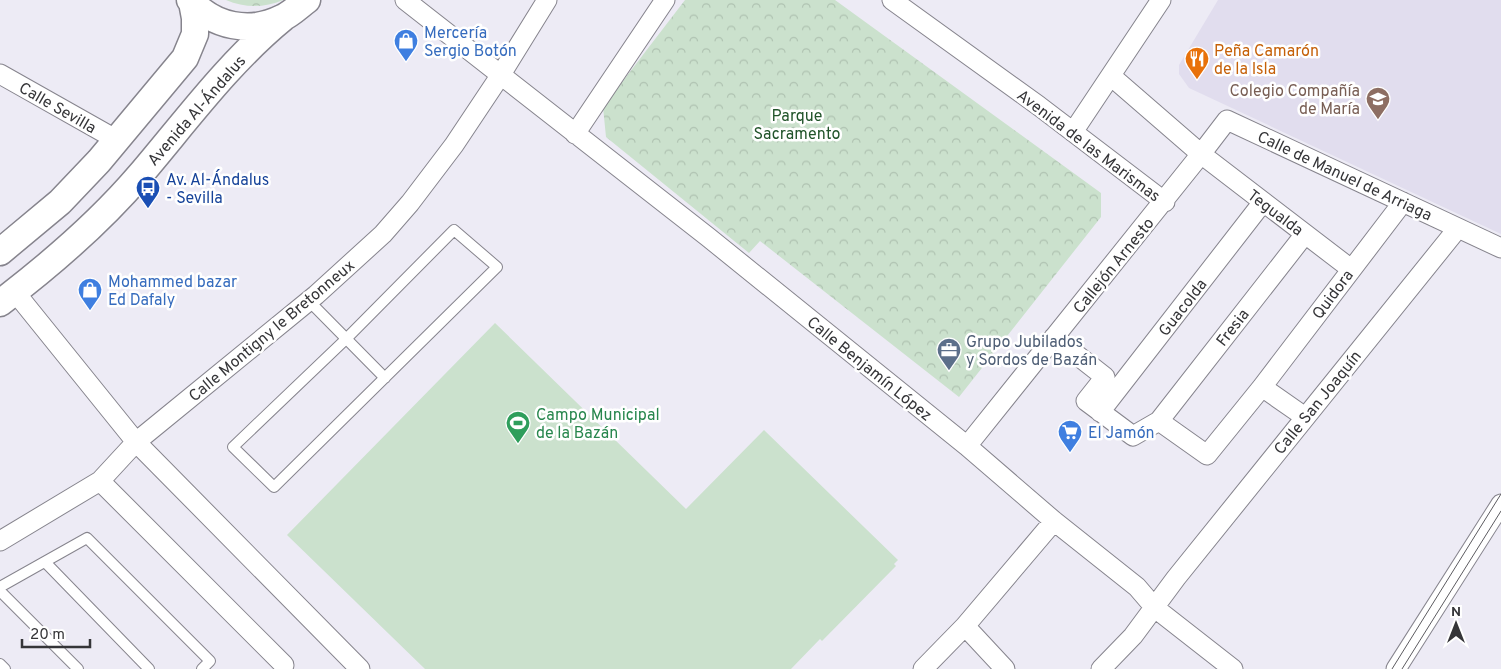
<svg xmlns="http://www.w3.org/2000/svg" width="1501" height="669" font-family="Overpass,sans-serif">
<defs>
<pattern id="park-crowns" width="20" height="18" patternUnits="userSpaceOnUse" patternTransform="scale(1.25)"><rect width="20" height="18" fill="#cbe1cd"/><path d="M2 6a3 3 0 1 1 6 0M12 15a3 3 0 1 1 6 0" fill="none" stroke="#afc2b1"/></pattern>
</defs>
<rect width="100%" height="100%" fill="#edebf5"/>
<path fill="#e1ddee" d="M1218 0H1501V234L1189 88 1179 74V65Z"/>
<path fill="url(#park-crowns)" d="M226 0H283C264 8 245 8 226 0Z
M685 0H835L1101 193V217L959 397 760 241 749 253 606 137 603 107Z"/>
<path fill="#cbe1cd" d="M495 323 686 509 764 430 898 560 894 564 896 566 822 641 820 639 791 669H425L287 535Z"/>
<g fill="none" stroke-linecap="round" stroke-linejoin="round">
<defs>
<path id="lane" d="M454 230 497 267 274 487 233 447 346 339Z
M309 301 385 378
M45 562 149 669
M0 587 87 538 210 661 202 669
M0 591 78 669
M0 664 5 669"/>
<path id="street" d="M405 0 708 237 967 446 1054 521 1137 587 1155 608 1233 669
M892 0 1039 106 1165 202
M0 74 117 140
M1073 132 1161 0
M575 134 665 0
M1351 269 1201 154 1227 120 1501 248
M15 292 136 442 360 669
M1054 337 1105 377 1086 401 1133 436 1159 421 1207 455 1262 387 1403 202
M1262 387 1305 417
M1100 412 1263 202
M1159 421 1305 234
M967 446 1201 154 1111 76
M100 481 284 665
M0 541 100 481 136 442 316 295 383 234 410 203 454 145 500 76 547 0
M965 626 1005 669
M923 669 965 626 1054 521
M1101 669 1133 636 1176 578 1458 228
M1396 669 1501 504"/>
<path id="secondary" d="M190 0C214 27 250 34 282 18 291 14 299 6 307 0
M0 252 60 202 99 161 185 58 195 34V18L192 2
M0 303C50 265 99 223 140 175 186 121 228 63 283 18"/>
</defs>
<use href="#lane" stroke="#86848d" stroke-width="12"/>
<use href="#street" stroke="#86848d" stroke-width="21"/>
<use href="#secondary" stroke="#86848d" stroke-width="29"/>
<use href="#lane" stroke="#fff" stroke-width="10"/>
<use href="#street" stroke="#fff" stroke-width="19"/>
<use href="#secondary" stroke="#fff" stroke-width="26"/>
<path stroke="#5c5b60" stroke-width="1" d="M1392 669 1501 494
M1402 669 1501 511"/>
</g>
<defs>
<symbol id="shop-pin" viewBox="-11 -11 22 30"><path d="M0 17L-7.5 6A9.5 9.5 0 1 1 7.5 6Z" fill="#3f7fe0" stroke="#fff"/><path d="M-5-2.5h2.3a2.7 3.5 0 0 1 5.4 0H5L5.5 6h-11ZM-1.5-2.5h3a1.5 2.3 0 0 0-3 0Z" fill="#fff"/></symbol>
<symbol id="restaurant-pin" viewBox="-11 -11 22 30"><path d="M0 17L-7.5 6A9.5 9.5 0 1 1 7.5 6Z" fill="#e8710a" stroke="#fff"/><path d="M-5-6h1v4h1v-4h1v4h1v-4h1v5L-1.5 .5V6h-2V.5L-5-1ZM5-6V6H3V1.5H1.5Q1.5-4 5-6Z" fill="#fff"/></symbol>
<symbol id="school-pin" viewBox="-11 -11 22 30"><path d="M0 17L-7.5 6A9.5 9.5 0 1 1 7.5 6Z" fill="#8d6e63" stroke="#fff"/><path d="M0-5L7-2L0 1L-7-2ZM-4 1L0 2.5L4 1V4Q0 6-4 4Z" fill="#fff"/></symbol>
<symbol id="bus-pin" viewBox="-11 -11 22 30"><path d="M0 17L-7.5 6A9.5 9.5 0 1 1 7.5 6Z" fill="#1a4fb4" stroke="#fff"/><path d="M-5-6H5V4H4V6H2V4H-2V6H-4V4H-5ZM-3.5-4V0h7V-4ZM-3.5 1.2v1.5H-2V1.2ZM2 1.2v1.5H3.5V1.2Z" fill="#fff"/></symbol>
<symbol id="office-pin" viewBox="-11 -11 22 30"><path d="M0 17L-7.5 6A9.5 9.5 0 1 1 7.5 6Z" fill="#5c6f8a" stroke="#fff"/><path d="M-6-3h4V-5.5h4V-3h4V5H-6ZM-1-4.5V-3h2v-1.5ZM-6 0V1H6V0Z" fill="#fff"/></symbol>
<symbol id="stadium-pin" viewBox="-11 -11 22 30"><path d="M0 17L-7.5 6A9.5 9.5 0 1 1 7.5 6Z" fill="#2e9e5b" stroke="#fff"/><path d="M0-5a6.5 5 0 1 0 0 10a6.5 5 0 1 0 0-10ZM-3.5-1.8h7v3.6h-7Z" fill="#fff"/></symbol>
<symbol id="supermarket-pin" viewBox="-11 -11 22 30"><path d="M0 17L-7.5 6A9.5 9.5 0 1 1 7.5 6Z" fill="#3f7fe0" stroke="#fff"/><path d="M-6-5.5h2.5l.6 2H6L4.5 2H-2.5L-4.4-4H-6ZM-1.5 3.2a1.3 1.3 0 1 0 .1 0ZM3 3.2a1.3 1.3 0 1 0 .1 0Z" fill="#fff"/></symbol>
</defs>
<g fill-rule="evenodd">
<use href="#shop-pin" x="392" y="27" width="28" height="38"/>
<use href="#restaurant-pin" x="1183" y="45" width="28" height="38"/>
<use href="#school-pin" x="1364" y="85" width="28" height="38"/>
<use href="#bus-pin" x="134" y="174" width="28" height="38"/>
<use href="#shop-pin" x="76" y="276" width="28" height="38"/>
<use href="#office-pin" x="935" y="336" width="28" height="38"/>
<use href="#stadium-pin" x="504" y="409" width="28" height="38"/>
<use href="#supermarket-pin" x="1056" y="418" width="28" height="38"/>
</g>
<g text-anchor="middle" stroke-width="5" stroke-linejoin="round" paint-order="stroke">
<g font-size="16" fill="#366cbe" stroke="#fff" text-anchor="start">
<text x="424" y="38">Mercería<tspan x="424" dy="18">Sergio Botón</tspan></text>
<text x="108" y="287">Mohammed bazar<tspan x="108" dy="18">Ed Dafaly</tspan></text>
<text x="1088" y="438">El Jamón</text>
</g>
<g font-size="16" fill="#c56008" stroke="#fff" text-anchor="start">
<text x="1214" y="56">Peña Camarón<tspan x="1214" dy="18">de la Isla</tspan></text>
</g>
<g font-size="16" fill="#785e54" stroke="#fff" text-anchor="end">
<text x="1360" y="96">Colegio Compañía<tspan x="1360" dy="18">de María</tspan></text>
</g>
<g font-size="16" fill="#353538" stroke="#fff">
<text transform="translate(58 107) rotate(30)" y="6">Calle Sevilla</text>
<text transform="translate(196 110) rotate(-49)" y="6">Avenida Al-Ándalus</text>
<text transform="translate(1089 145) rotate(37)" y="6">Avenida de las Marismas</text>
<text transform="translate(1345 175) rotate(25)" y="6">Calle de Manuel de Arriaga</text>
<text transform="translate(1276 212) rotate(37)" y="6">Tegualda</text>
<text transform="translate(1113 265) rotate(-51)" y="6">Callejón Arnesto</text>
<text transform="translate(1332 294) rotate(-53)" y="6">Quidora</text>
<text transform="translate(1182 307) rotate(-52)" y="6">Guacolda</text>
<text transform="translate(1232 327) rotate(-52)" y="6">Fresia</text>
<text transform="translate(271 330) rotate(-40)" y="6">Calle Montigny le Bretonneux</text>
<text transform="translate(870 368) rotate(39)" y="6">Calle Benjamín López</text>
<text transform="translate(1317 402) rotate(-51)" y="6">Calle San Joaquín</text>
</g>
<g font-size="16" fill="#21542a" stroke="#fff">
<text x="797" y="121">Parque<tspan x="797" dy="18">Sacramento</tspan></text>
</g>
<g font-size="16" fill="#164399" stroke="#fff" text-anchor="start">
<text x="166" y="185">Av. Al-Ándalus<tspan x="166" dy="18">- Sevilla</tspan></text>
</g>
<g font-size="16" fill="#4e5e75" stroke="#fff" text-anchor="start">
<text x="966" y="347">Grupo Jubilados<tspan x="966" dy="18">y Sordos de Bazán</tspan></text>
</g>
<g font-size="16" fill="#27864d" stroke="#fff" text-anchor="start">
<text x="536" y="420">Campo Municipal<tspan x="536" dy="18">de la Bazán</tspan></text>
</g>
</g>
<g transform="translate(1456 624)" stroke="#ffffff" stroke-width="4" paint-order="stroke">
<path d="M0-4L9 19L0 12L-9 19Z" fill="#353538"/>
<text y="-8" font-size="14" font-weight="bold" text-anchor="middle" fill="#353538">N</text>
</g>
<path d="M22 639v8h68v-8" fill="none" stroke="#353538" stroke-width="2.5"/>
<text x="30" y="639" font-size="15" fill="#353538" stroke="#ffffff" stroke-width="4" paint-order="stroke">20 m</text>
</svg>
